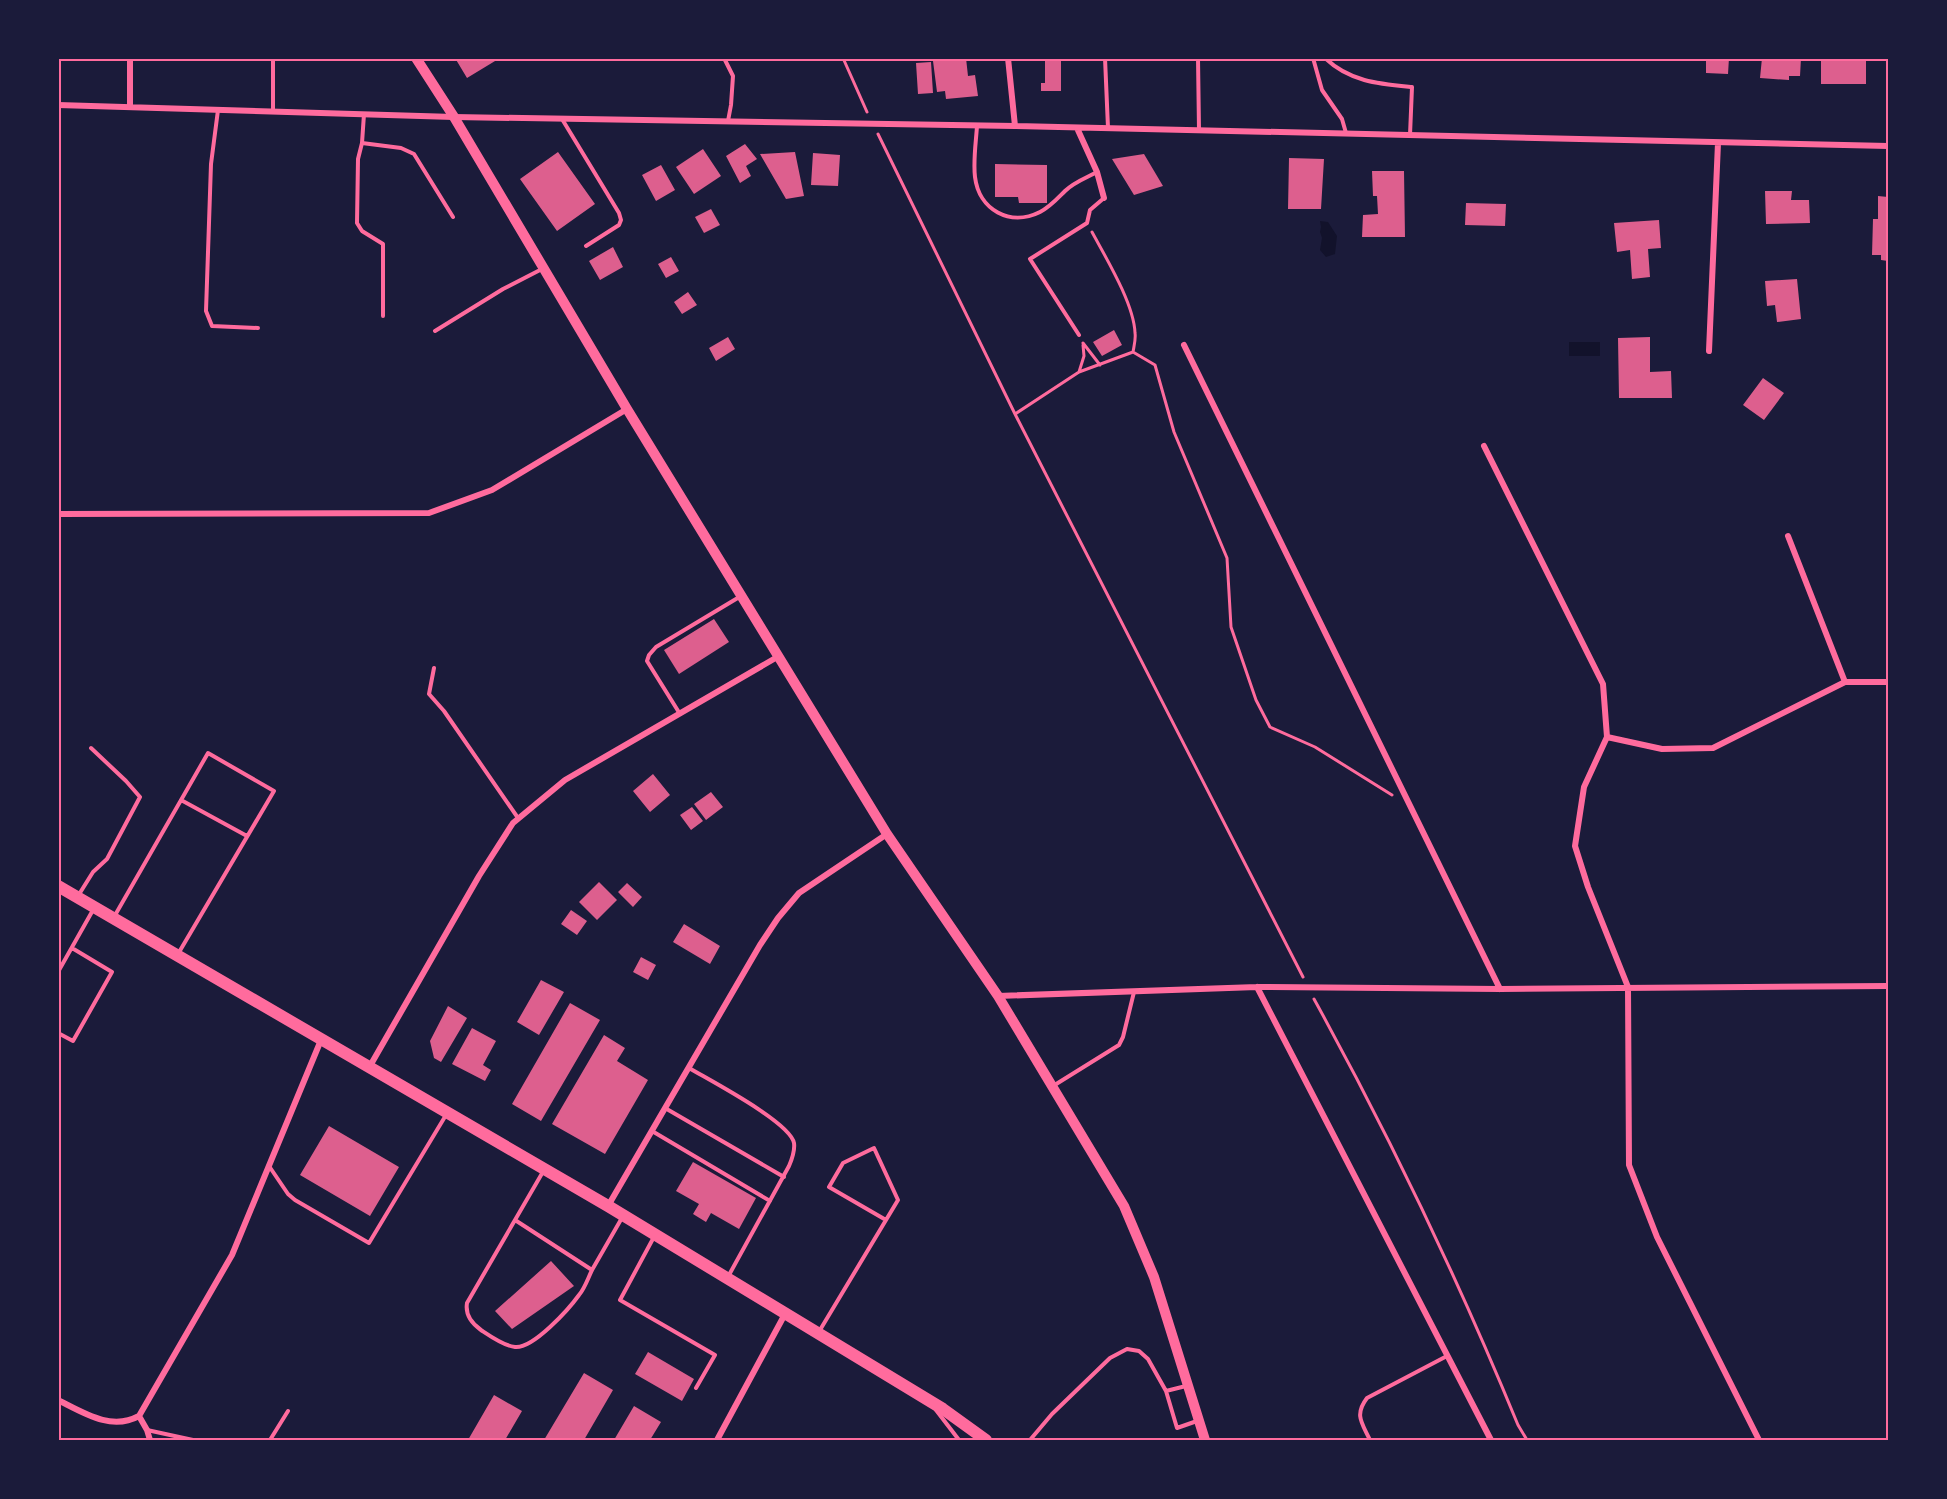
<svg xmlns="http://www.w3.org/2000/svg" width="1947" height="1499" font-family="Rubik,sans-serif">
<rect width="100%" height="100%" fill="#1b1b3a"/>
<path fill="#12122b" d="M1320 221 1328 222 1337 236 1335 254 1326 257 1320 250 1322 238 1320 232 1321 227Z
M1569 342H1600V356H1569Z"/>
<path fill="#dd5f8e" d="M455 58H500L467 78Z
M966 58 968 76 975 75 978 96 946 99 945 91 937 92 933 61Z
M1045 58H1061V91H1041V83H1045Z
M1706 58H1729L1728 74 1706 73Z
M1762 58H1801L1800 76H1789V80L1760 78Z
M1821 59H1866V84H1821Z
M931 62 933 93 918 94 916 63Z
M745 144 757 159 746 166 751 176 740 183 726 156Z
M703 149 721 176 694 194 676 167Z
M558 152 595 204 557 231 520 179Z
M795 152 804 196 786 199 760 154Z
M813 153 840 155 838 186 811 185Z
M1144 154 1163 186 1134 195 1112 159Z
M1289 158 1324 159 1321 209H1288Z
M995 164 1047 165V203H1019L1018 197H995Z
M661 165 675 190 656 201 642 175Z
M1372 171H1404L1405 237H1362L1363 215 1378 214 1377 196H1373Z
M1765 191H1792L1791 200H1809L1810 223 1766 224Z
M1878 196 1888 197V261L1881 260V255H1872L1873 219H1878Z
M1466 203 1506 204 1505 226 1465 225Z
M711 209 720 225 704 233 695 217Z
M1659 220 1661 248 1648 249 1650 277 1632 279 1630 250 1617 252 1614 223Z
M613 247 623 267 600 280 589 261Z
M671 257 679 271 666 278 658 264Z
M1797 279 1801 319 1777 322 1775 305 1767 306 1765 281Z
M688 292 697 305 682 314 674 302Z
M1114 330 1122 345 1102 356 1093 342Z
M728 337 735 349 716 361 709 348Z
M1650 337V372L1671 371 1672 398H1619L1618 338Z
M1763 378 1784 393 1764 420 1743 405Z
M714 619 729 642 679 674 664 650Z
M653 774 670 795 650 812 633 791Z
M711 792 723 807 706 820 694 804Z
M692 807 703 821 691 830 680 815Z
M599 882 617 900 597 920 579 902Z
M627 883 642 897 633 907 618 892Z
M571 910 587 921 577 935 561 924Z
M684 924 720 946 710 964 673 942Z
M641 957 656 965 648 980 633 972Z
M541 980 564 992 539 1035 517 1022Z
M570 1003 600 1020 541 1121 512 1104Z
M448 1006 467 1018 441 1062 434 1058 430 1041Z
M472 1028 496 1041 483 1065 491 1070 485 1081 452 1064Z
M604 1035 625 1048 617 1061 648 1080 605 1154 552 1124Z
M329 1126 399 1167 370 1216 300 1175Z
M693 1162 756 1198 739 1229 711 1213 706 1222 693 1214 699 1204 676 1191Z
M551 1261 574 1286 512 1329 495 1311Z
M648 1352 694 1379 682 1401 635 1374Z
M584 1373 613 1390 584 1440H544Z
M494 1395 522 1411 505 1440H468Z
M634 1406 661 1422 650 1440H614Z"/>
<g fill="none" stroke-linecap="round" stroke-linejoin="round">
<path stroke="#ff6b9d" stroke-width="3" d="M843 58 867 112
M878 134 1015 414 1303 977
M1092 232C1106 258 1134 304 1135 333 1136 339 1134 346 1133 352
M1083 343 1100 365
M1079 372 1084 356 1083 345
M1015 414 1079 372 1133 352 1155 365 1174 432 1227 558 1231 627 1256 700 1270 727 1315 747 1392 795
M1314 999C1390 1137 1458 1279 1518 1425L1527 1440"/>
<path stroke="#ff6b9d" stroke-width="4" d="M724 58 733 76 731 105 728 121
M1105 58 1108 128
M1198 58 1199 130
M1313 58 1322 90 1342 119 1346 133
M1325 58C1350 82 1380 84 1412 87L1410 135
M218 110 211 164 206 311 212 326 258 328
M273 111V58
M364 114 362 143 358 159 357 223 362 231 383 244V316
M562 119 619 213 621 220 619 225 586 246
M977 126C976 142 973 161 975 177 979 210 1010 227 1040 212 1050 207 1057 199 1065 191 1074 182 1086 178 1097 172
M362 143 401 148 414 154 453 217
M435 331 503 289 542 269
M1079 335 1030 259 1087 223 1090 210 1104 198
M434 668 429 694 444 711 518 818
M680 714 647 661 649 655 656 647 741 596
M181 800 247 836
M78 896 93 872 107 859 140 797 126 781 91 748
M114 917 208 753 274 791 178 954
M58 972 93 910
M58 1033 73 1041 112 972 72 948
M689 1068C709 1080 790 1122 794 1143 795 1150 792 1159 789 1166L729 1275
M1053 1086 1119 1045 1123 1037 1134 992
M665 1108 784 1177
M652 1131 770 1201
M269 1166 288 1194 295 1200 369 1243 446 1115
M544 1170 515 1220 592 1270 623 1216
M515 1220 467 1303C465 1315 471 1323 481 1330 490 1336 504 1346 515 1347 533 1349 569 1309 579 1295 585 1288 588 1278 592 1270
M655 1235 620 1300 715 1355 696 1388
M820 1330 898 1200 874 1148 843 1163 829 1187 886 1220
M1166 1391 1186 1386
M936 1410 959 1440
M147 1430 193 1440
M270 1440 288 1411
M1030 1440 1052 1414 1110 1358 1127 1349 1139 1351 1148 1359 1166 1391 1177 1428 1197 1421
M1370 1440C1362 1423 1354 1415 1367 1398L1447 1356"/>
<path stroke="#ff6b9d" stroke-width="6" d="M1008 58 1015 126
M58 105 454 117 1015 126 1888 146
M130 106V58
M1077 128 1097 172 1104 198
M1184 345 1500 989
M1709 351 1718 143
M1484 446 1603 684 1607 737 1584 787 1575 846 1588 887 1628 987 1629 1165 1657 1237 1759 1440
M58 514 429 513 492 490 627 409
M1788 536 1845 682
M1607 737 1662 749 1713 748 1845 682H1888
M1257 987 1491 1440
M998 996 1257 987 1500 989 1888 986
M370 1066 479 876 513 823 565 780 779 656
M608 1206 760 945 778 918 799 893 887 834
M58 1400C84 1413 111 1431 139 1416L147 1430 150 1440
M139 1416 232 1255 321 1040
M717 1440 785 1314"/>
<path stroke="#ff6b9d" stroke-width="10" d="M416 58 454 117 627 409 887 834 998 996 1124 1206 1154 1277 1205 1440"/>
<path stroke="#ff6b9d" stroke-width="12" d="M58 886 608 1206 943 1409 986 1440"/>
</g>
<rect width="1947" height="1499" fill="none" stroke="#1b1b3a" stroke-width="120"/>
<rect x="60" y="60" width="1827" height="1379" fill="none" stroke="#ff6b9d" stroke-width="2"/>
</svg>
